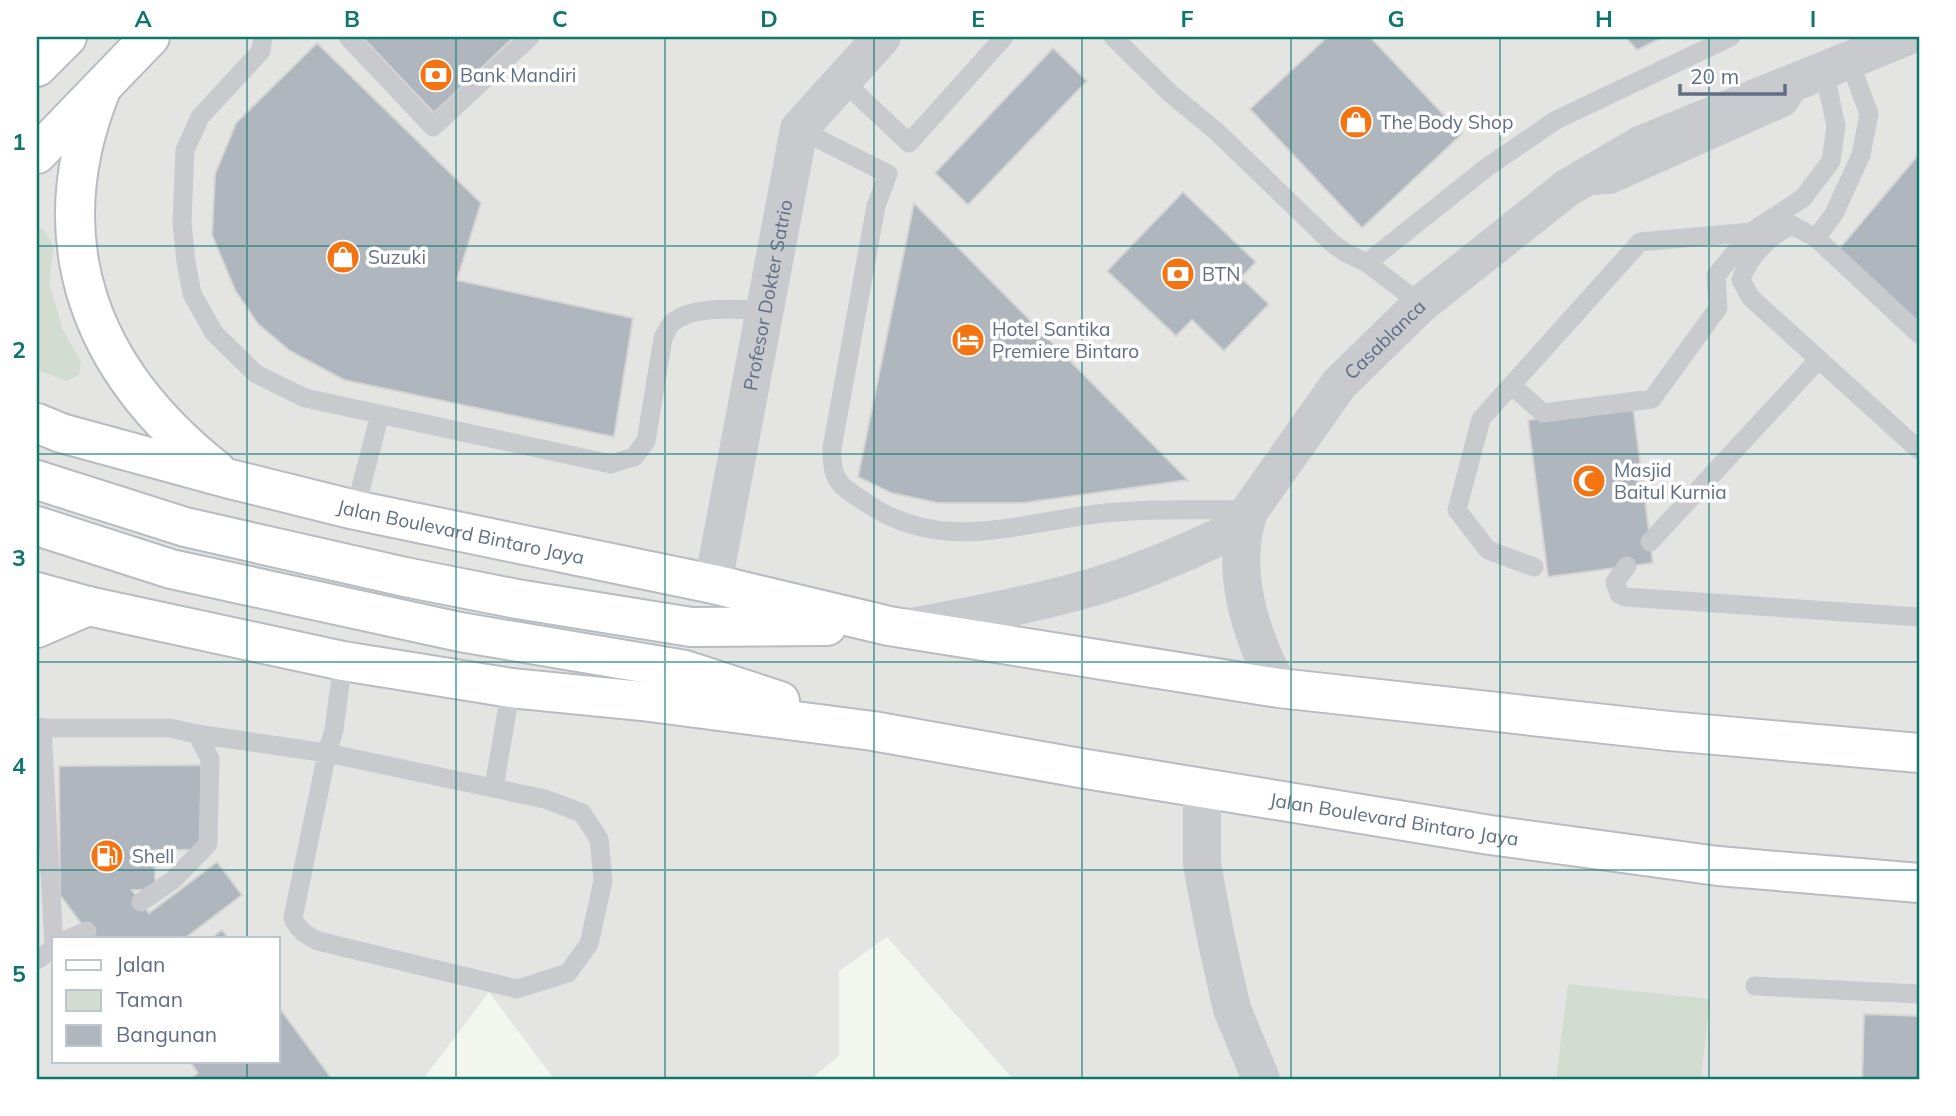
<svg xmlns="http://www.w3.org/2000/svg" width="1956" height="1116" font-family="Mulish,sans-serif">
<rect width="100%" height="100%" fill="#f3f5ef"/>
<path fill="#e4e5e3" fill-rule="evenodd" d="M37 37H1919V1079H1013L887 937 839 971V1056L811 1079H554L489 992 423 1079H37ZM54 939H278V1062H54Z"/>
<path fill="#d3dcd0" d="M37 229H44L54 248 49 282 63 330 81 361 79 375 67 381 37 370Z
M1568 984 1710 999 1701 1079H1556Z"/>
<path fill="#b0b6bd" stroke="#d5d5d3" stroke-width="2" d="M362 37H514L434 113Z
M1327 37H1370L1462 134 1362 228 1250 109Z
M1625 37H1663L1637 50Z
M317 43 481 203 457 280 633 318 614 437 344 380 290 351 258 324 235 290 212 235 215 174 236 123Z
M1053 48 1087 81 968 205 935 173Z
M1919 154V323L1839 249Z
M1183 192 1256 262 1241 278 1269 304 1224 351 1192 320 1176 336 1107 271Z
M914 203 1188 480 1023 503H938L891 493 858 477Z
M1633 406 1653 563 1548 577 1528 420Z
M201 765V850H155V890H132L149 913 217 862 242 895 184 939H93L60 895 59 766Z
M222 930 229 939H210Z
M278 1006 332 1079H190L198 1073 190 1062H278Z
M1864 1014 1919 1016V1079H1862Z"/>
<g fill="none" stroke-linecap="round" stroke-linejoin="round">
<defs>
<path id="secondary" d="M37 67 67 37
M37 154 150 37"/>
<g id="primary">
<path d="M102 87C39 241 90 370 216 470"/>
<path id="s3" d="M37 423 61 433 226 478 355 510 713 584 889 626 1279 688 1669 731 1919 753"/>
<path d="M37 480 185 527 405 577 517 599 691 627 827 626"/>
<path d="M37 526 171 569 460 632 685 670 780 701"/>
<path id="s4" d="M37 592 88 606 343 661 511 688 642 701 873 731 1080 768 1490 835 1718 866 1919 883"/>
<path d="M37 628 88 606"/>
</g>
</defs>
<use href="#secondary" stroke="#b7bbc1" stroke-width="42"/>
<use href="#primary" stroke="#b8bbbf" stroke-width="42"/>
<path stroke="#c8cace" stroke-width="19" d="M263 37 261 51 200 117 185 150 182 223 186 262 192 294 214 333 256 374 305 398 611 464 634 457 646 441 663 338C666 333 668 327 672 323 694 304 737 310 765 310
M348 37 433 127 530 37
M1113 37 1171 94 1216 131 1332 243 1346 253 1367 263 1421 304
M843 81 909 143 1004 37
M799 129 888 174 876 206 832 448C831 481 839 485 865 502 940 554 1014 524 1096 514 1147 508 1199 510 1250 510
M1589 186 1612 184 1787 106 1799 88
M1816 238 1834 214 1861 155 1869 114 1849 60
M1367 263 1486 168 1556 120 1731 37
M1919 334 1816 238 1792 225C1770 235 1748 257 1741 280L1751 298 1919 450
M1511 385 1543 413 1652 399 1718 308 1716 276 1751 232 1803 198 1831 161 1836 126 1824 70
M355 510 380 414
M1650 542 1819 359
M1627 566 1615 582 1619 594 1625 597 1919 617
M1534 567 1488 550 1457 510 1481 419 1640 242 1751 232
M42 727 54 945
M37 728H169L197 734 210 759 208 844 173 880 141 902
M197 734 327 753 545 799 582 813 599 839 603 881 589 944 568 973 517 989 318 941C306 935 298 930 293 918L327 753 334 730 343 661
M494 787 511 688
M68 939 87 931
M37 960 54 948
M1755 986 1919 994"/>
<g stroke="#c8cace" stroke-width="38">
<path id="s1" d="M713 584 799 129 882 37"/>
<path d="M907 628C968 616 1030 605 1090 588 1143 573 1194 548 1244 526"/>
<path id="s2" d="M1279 688C1251 637 1228 567 1250 510L1339 384 1421 304 1567 188 1642 144 1906 37"/>
<path d="M1202 788V865L1216 938 1232 1009 1261 1079"/>
</g>
<use href="#secondary" stroke="#fff" stroke-width="38"/>
<use href="#primary" stroke="#fff" stroke-width="38"/>
</g>
<path fill="none" stroke="#0f766e" stroke-width="2" stroke-opacity="0.55" d="M247 37V939M456 37V1079M665 37V1079M874 37V1079M1082 37V1079M1291 37V1079M1500 37V1079M1709 37V1079M37 246H1919M37 454H1919M37 662H1919M37 870H1919M247 1062V1079"/>
<defs>
<symbol id="bank-disc" viewBox="-11 -11 22 22"><circle r="9.5" fill="#f27412" stroke="#fff"/><path d="M-6-4H6V4H-6ZM0-2.3a2.3 2.3 0 1 0 0 4.6a2.3 2.3 0 1 0 0-4.6Z" fill="#fff"/></symbol>
<symbol id="shop-disc" viewBox="-11 -11 22 22"><circle r="9.5" fill="#f27412" stroke="#fff"/><path d="M-5-2.5h2.3a2.7 3.5 0 0 1 5.4 0H5L5.5 6h-11ZM-1.5-2.5h3a1.5 2.3 0 0 0-3 0Z" fill="#fff"/></symbol>
<symbol id="hotel-disc" viewBox="-11 -11 22 22"><circle r="9.5" fill="#f27412" stroke="#fff"/><path d="M-6-4.5h1.5V1H6V5H4.5V3h-9V5H-6ZM-4 0a1.8 1.8 0 1 1 3.6 0ZM.5 0V-2.5h3Q6-2.5 6 0Z" fill="#fff"/></symbol>
<symbol id="mosque-disc" viewBox="-11 -11 22 22"><circle r="9.5" fill="#f27412" stroke="#fff"/><path d="M3.5-4.9A6 6 0 1 0 3.5 4.9A5 5 0 1 1 3.5-4.9Z" fill="#fff"/></symbol>
<symbol id="fuel-disc" viewBox="-11 -11 22 22"><circle r="9.5" fill="#f27412" stroke="#fff"/><path d="M-5.5-6h7V0h2V4h1.3V-2.5L3-4.5l.8-.8L6-3V5H2.5V1h-1V6h-7ZM-4.2-4.7v3.2H.2V-4.7Z" fill="#fff"/></symbol>
</defs>
<g fill-rule="evenodd">
<use href="#bank-disc" x="417" y="56" width="38" height="38"/>
<use href="#shop-disc" x="1337" y="103" width="38" height="38"/>
<use href="#shop-disc" x="324" y="238" width="38" height="38"/>
<use href="#bank-disc" x="1159" y="255" width="38" height="38"/>
<use href="#hotel-disc" x="949" y="321" width="38" height="38"/>
<use href="#mosque-disc" x="1570" y="462" width="38" height="38"/>
<use href="#fuel-disc" x="88" y="837" width="38" height="38"/>
</g>
<g text-anchor="middle" stroke-width="7" stroke-linejoin="round" paint-order="stroke">
<g font-size="19" fill="#606d84" stroke="#fff" text-anchor="start">
<text x="460" y="82">Bank Mandiri</text>
<text x="1380" y="129">The Body Shop</text>
<text x="368" y="264">Suzuki</text>
<text x="1202" y="281">BTN</text>
<text x="992" y="336">Hotel Santika<tspan x="992" dy="22">Premiere Bintaro</tspan></text>
<text x="1614" y="477">Masjid<tspan x="1614" dy="22">Baitul Kurnia</tspan></text>
<text x="132" y="863">Shell</text>
</g>
<g font-size="19" fill="#606d84" stroke="#fff">
<text dy="7" stroke="none"><textPath href="#s1" startOffset="294">Profesor Dokter Satrio</textPath></text>
<text dy="7" stroke="none"><textPath href="#s2" startOffset="404">Casablanca</textPath></text>
<text dy="7" stroke="none"><textPath href="#s3" startOffset="438">Jalan Boulevard Bintaro Jaya</textPath></text>
<text dy="7" stroke="none"><textPath href="#s4" startOffset="1377">Jalan Boulevard Bintaro Jaya</textPath></text>
</g>
</g>
<rect width="1956" height="1116" fill="none" stroke="#ffffff" stroke-width="77"/>
<rect x="52" y="937" width="228" height="126" fill="#ffffff" stroke="#bfc5ce" stroke-width="2"/>
<rect x="66" y="960" width="35" height="10" fill="#ffffff" stroke="#bfc5ce" stroke-width="2"/>
<text x="116" y="972" font-size="21" fill="#606d84">Jalan</text>
<rect x="66" y="990" width="35" height="21" fill="#d3dcd0" stroke="#bfc5ce" stroke-width="2"/>
<text x="116" y="1007" font-size="21" fill="#606d84">Taman</text>
<rect x="66" y="1025" width="35" height="21" fill="#b0b6bd" stroke="#bfc5ce" stroke-width="2"/>
<text x="116" y="1042" font-size="21" fill="#606d84">Bangunan</text>
<path d="M1680 84v10h105v-10" fill="none" stroke="#606d84" stroke-width="3.5"/>
<text x="1690" y="84" font-size="21" fill="#606d84" stroke="#ffffff" stroke-width="5" paint-order="stroke">20 m</text>
<rect x="38" y="38" width="1880" height="1040" fill="none" stroke="#0f766e" stroke-width="2.5"/>
<g font-size="23" text-anchor="middle" font-weight="bold" fill="#0f766e">
<text x="143" y="27">A</text>
<text x="352" y="27">B</text>
<text x="560" y="27">C</text>
<text x="769" y="27">D</text>
<text x="978" y="27">E</text>
<text x="1187" y="27">F</text>
<text x="1396" y="27">G</text>
<text x="1604" y="27">H</text>
<text x="1813" y="27">I</text>
<text x="19" y="150">1</text>
<text x="19" y="358">2</text>
<text x="19" y="566">3</text>
<text x="19" y="774">4</text>
<text x="19" y="982">5</text>
</g>
</svg>
